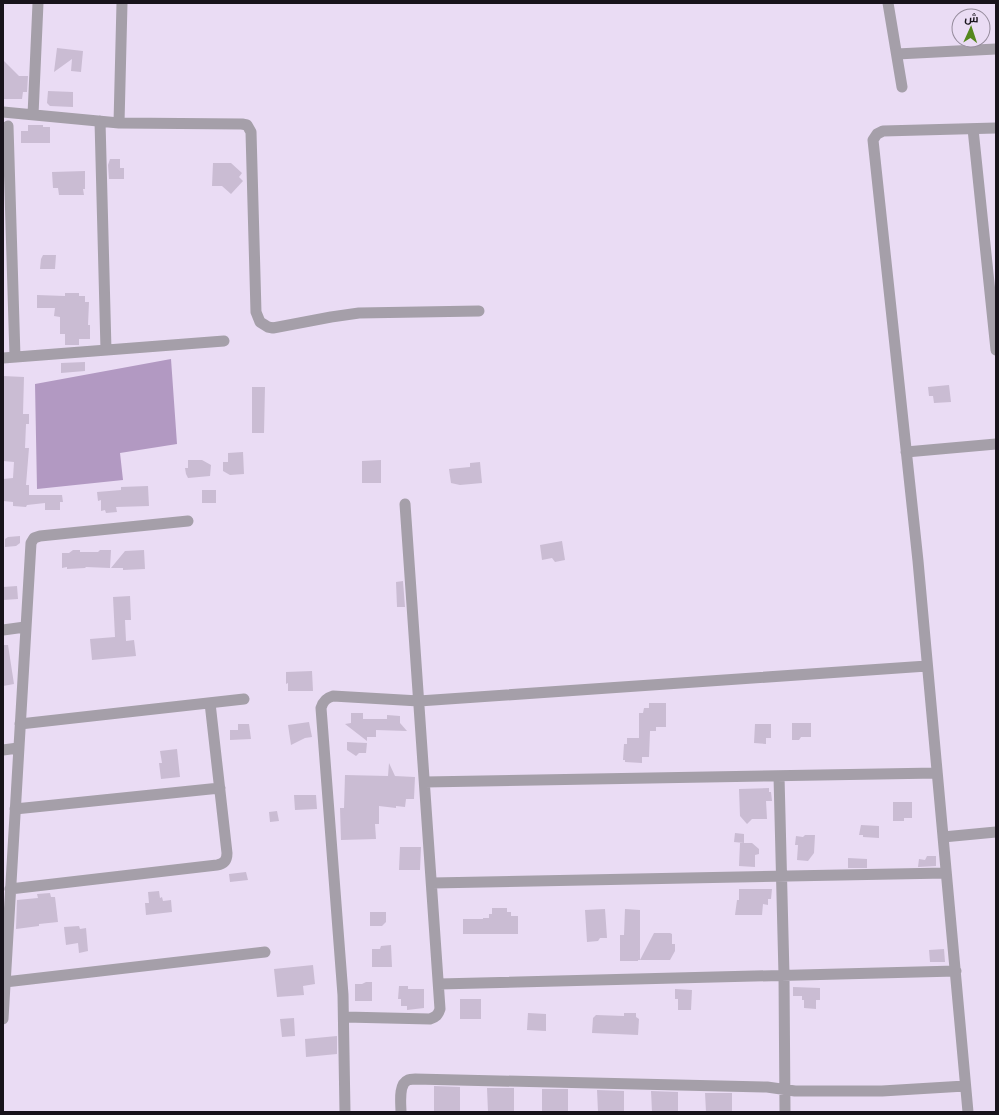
<svg xmlns="http://www.w3.org/2000/svg" width="999" height="1115" font-family="'Fira Sans',Cairo,sans-serif">
<rect width="100%" height="100%" fill="#eadcf4"/>
<path fill="#b299c2" d="M171 359 177 444 120 453 123 480 37 489 35 384Z"/>
<path fill="#cabcd3" d="M57 48 83 51 81 72 71 71 72 59 54 72Z
M3 60 19 76H28L27 92H23L22 99H3Z
M48 91 73 92V107L50 106 47 103Z
M28 125H43V127H50V143H21V131H28Z
M110 159H120V168H124V179H109L108 165Z
M213 163H231L242 173 239 177 243 181 231 194 222 186H212Z
M85 171V189H83L84 195H59L58 188H53L52 172Z
M43 255H56L55 269H40L41 259Z
M65 293H79V296H85V302H89L88 325H90V339H79V345H65V334H60V317L54 316 55 308H37V295L65 296Z
M85 362V371L61 373V363Z
M3 376 24 377 23 414H29V424H26L25 448H29L26 485H29V495H62L63 502H60V510H45V503L27 505 26 507 13 506V502L3 501V479L13 478 14 462 3 461Z
M949 385 951 402 934 403 933 396H929L928 387Z
M252 387H265L264 433H252Z
M243 452 244 474 230 475 223 471V462H228V453Z
M188 460H202L211 465 210 476 188 478 186 474 185 468H188Z
M381 460V483H362V461Z
M480 462 482 483 460 485 451 483 449 469 470 467V463Z
M148 486 149 506 116 507 117 512 106 513 105 510 101 511V500L98 501 97 492 121 490V487Z
M202 490H216V503H202Z
M20 536V543L16 546 5 547V539L8 537Z
M562 541 565 560 555 562 552 558 542 560 540 545Z
M73 550H80V552H98L100 550H111L110 568 86 567 85 568 67 569V567L62 568V553H69Z
M144 550 145 569 123 570V568H111L125 551Z
M403 581 405 607H397L396 582Z
M17 586 18 599 3 600V587Z
M130 596 131 620H125L126 641 134 640 136 656 92 660 90 639 115 637 113 597Z
M3 645H8L14 684 3 686Z
M312 671 313 691H288V683L286 684V672Z
M649 703H666V727H656V731H650L649 757H642V763L625 762V760H623L624 744H627V738H639V713H643L644 708H649Z
M351 713H363V719H387V715L400 716V723L407 731 376 730V737H367V741L345 724 351 723Z
M309 722 312 737 305 738 291 745 288 725Z
M792 723H811V737H801L799 740H792Z
M238 724H249L251 739 230 740V730H238Z
M755 724H771V738H766V744L754 743Z
M347 742 367 743 366 753H359L356 756 347 750Z
M177 749 180 777 161 779 159 763H162L160 751Z
M389 763 395 776 415 777 414 799H406L405 807 396 806V808L379 806V824H375L376 839 341 840 340 808H344L345 775 388 776Z
M769 788V792H771L772 801H766L767 819H752L747 824 740 816 739 789Z
M294 795H316L317 809 295 810Z
M893 802H912V818H904V821H893Z
M277 811 279 821 270 822 269 812Z
M861 825 879 826V838L863 837V835H859Z
M735 833 744 834V843L734 842Z
M805 835H815L814 853 808 861 797 860 798 845H795L796 836 803 837Z
M740 843H752L759 849V854L755 855V867L739 866Z
M400 847H421L420 870H399Z
M927 856H936V866L918 867 919 859 925 860Z
M848 858 867 859V868H848Z
M246 872 248 880 230 882 229 874Z
M739 889H772L771 899H768V905L763 904 762 915H735L737 900H739Z
M159 891 160 898 162 897 163 901 171 900 172 912 146 915 145 903H149L148 892Z
M50 893 51 897H55L58 922 39 924V926L16 929 17 900 38 898 37 894Z
M492 908H507V912H511V916H518V934H463V919H483V918H489V914H492Z
M605 909 607 938H600L598 941 587 942 585 910Z
M625 909 640 910V960H638V961H620V935H624Z
M370 912H386V922L382 926H370Z
M79 926 80 929 86 928 88 951 79 953 78 943 66 945 64 927Z
M654 933H670L672 934V944H675V951L670 960H640Z
M391 945 392 967H372V949H380L381 946Z
M944 949 945 962H930L929 950Z
M313 965 315 984 303 986 304 995 277 997 274 969Z
M366 982H372V1001H355V984H362Z
M399 986H408V989H424V1008L407 1010V1006H401V999H398Z
M793 987 820 988V1000H816V1009L804 1008V1000H802V996H793Z
M675 989 692 990 691 1010H678V999H675Z
M460 999H481V1019H460Z
M528 1013 546 1014V1031L527 1030Z
M624 1013H636V1017L639 1019 638 1035 592 1033 593 1018 596 1015 624 1016Z
M294 1018 295 1036 282 1037 280 1019Z
M337 1036V1054L306 1057 305 1039Z
M434 1086 460 1087V1112H434Z
M487 1088H514V1112H488Z
M542 1089H568V1112H542Z
M597 1090 624 1091V1112H598Z
M651 1091 678 1092V1112H652Z
M705 1093H732V1112H706Z"/>
<g fill="none" stroke-linecap="round" stroke-linejoin="round">
<path stroke="#a59fa9" stroke-width="11" d="M888 3 902 87
M897 54 996 49
M3 112 119 123 242 124 247 125 251 132 256 312 260 322 268 327 273 328 331 317 359 313 479 311
M33 115 38 3
M100 121 106 350
M119 123 122 3
M8 126 15 357
M973 129 996 350
M3 358 224 341
M906 452 996 444
M3 630 25 627
M20 724 244 699
M3 750 18 748
M779 776 784 975 785 1112
M425 782 937 773
M15 809 220 788
M943 837 996 832
M432 883 946 873
M10 889 217 865C224 864 227 860 227 853L210 703
M5 982 265 952
M439 984 956 971
M345 1017 430 1019C436 1017 438 1015 440 1009L405 504
M3 1019 31 543 34 538 40 536 188 521
M345 1112 343 995 321 708C323 701 326 698 333 696L419 701 927 666
M401 1112C401 1104 398 1084 408 1080 410 1079 413 1079 415 1079L767 1087 795 1091H882L965 1086
M968 1112 918 561 873 140 877 134 883 131 996 128"/>
</g>
<rect width="999" height="1115" fill="none" stroke="#18131b" stroke-width="8"/>
<g transform="translate(971 28) rotate(3)"><circle r="19" fill="#eadcf4" stroke="#968c9d"/>
<path d="M0-3L7 15L0 10L-7 15Z" fill="#54871d"/>
<text y="-6" font-size="11" font-weight="bold" text-anchor="middle" fill="#18131b">ش</text>
</g>
</svg>
